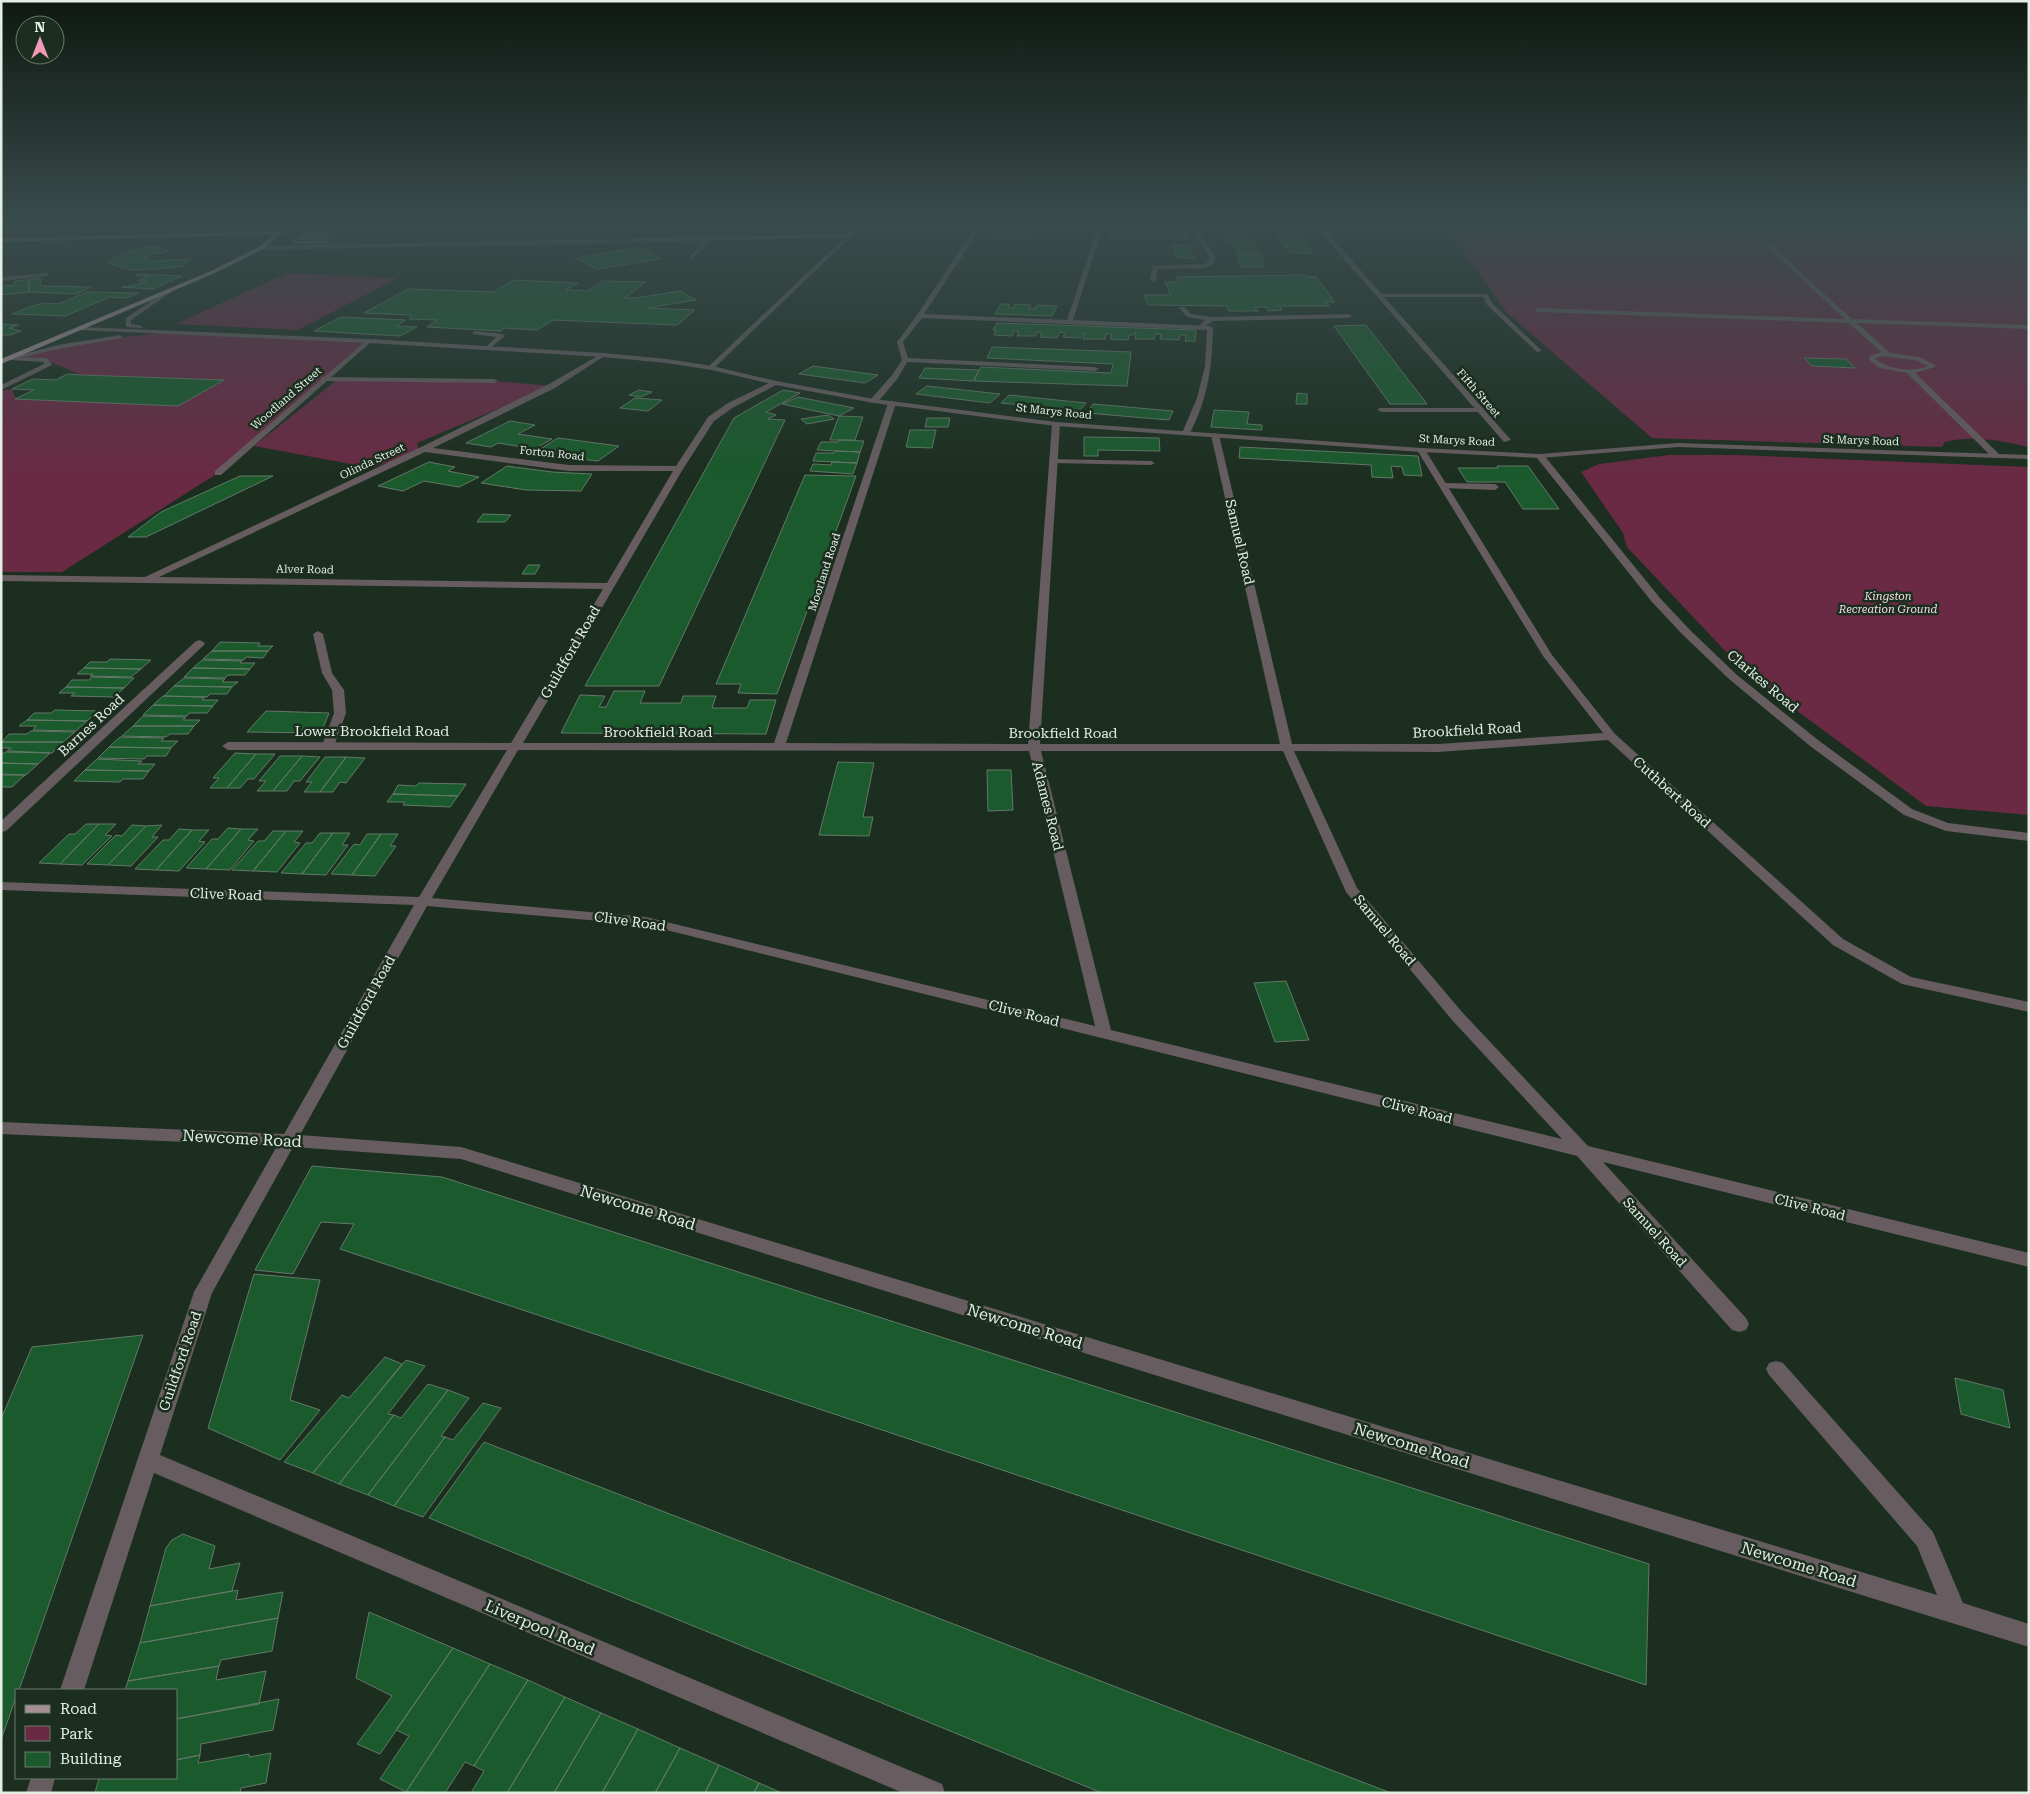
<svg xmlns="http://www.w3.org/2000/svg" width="2030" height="1794" font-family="'Roboto Serif',serif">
<rect width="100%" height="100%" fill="#1b2e1f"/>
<path fill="#6a2a44" d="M1 226 34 229 109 228 96 231 1 236Z
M1393 226H2029V447C2002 441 1973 435 1945 442L1942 447 1652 438 1507 313 1455 240 1442 233Z
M287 273 398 278 298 330 176 324Z
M173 332 369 341 218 473 62 572H1V391L12 389 16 399 178 406 223 381 81 375 46 360 11 358C65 345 118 337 173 332Z
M338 379 494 381 552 386 417 443 419 452 372 468 254 446Z
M1669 455H1738L2029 467V815L1926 806 1746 673 1627 547 1623 533 1581 472 1599 464Z"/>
<path fill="#1a5a2c" stroke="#647968" d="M312 226H353L351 228 309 229Z
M351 228 349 231 306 232 309 229Z
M1243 229 1259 253H1238L1223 230Z
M992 230H1030V237L992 238Z
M1109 230H1185L1189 239H1112Z
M1274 231H1296L1313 253H1290Z
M336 232 330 237H300L305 233Z
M300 237H338L335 239H297Z
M297 239H335L332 242H293Z
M293 242H332L329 243H292Z
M1171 245H1188L1194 258H1177Z
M155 246 168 251 151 254 145 259 156 261 189 259 183 266 156 269 132 270 108 263 122 253Z
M638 248 660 259 597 269 575 258Z
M1237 254 1261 255 1264 267H1241Z
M138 274 182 276 153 289 122 287 140 284 146 281H138L149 276H135Z
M1305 275 1307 277H1316L1335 302H1326L1329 306H1279L1282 310 1268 311 1266 307H1255L1258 311H1229L1227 306 1148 305 1144 295H1171L1165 282H1179L1176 277Z
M40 278 41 286 91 287 77 294 29 292V280Z
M29 280V292L1 295V286L15 285V281Z
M514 280 578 283 566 290 588 291 603 281 646 282 625 298H636L680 291 696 300 647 308 695 310 677 325 553 320 537 330 504 328 501 331 427 327 437 320 409 319 412 315 364 313 408 289 493 292Z
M88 292 138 293 127 298 110 297 65 316 12 314 32 306 45 303 58 304Z
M1001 304H1010L1008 308H1013L1015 304 1031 305 1029 309H1035L1037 305 1057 306 1052 316 995 314Z
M341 317 406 320 396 326 417 327 400 336 314 331Z
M997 323 1196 330 1195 341H1185L1186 335H1180L1179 340 1160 339 1161 334H1155L1154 339H1135L1136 333H1134L1133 335H1129L1128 340 1110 339 1112 334H1106L1105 339H1083L1085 333H1083L1081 338 1063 337 1065 333 1060 332 1057 338 1040 337 1042 332H1037L1035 336H1017L1019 331H1014L1012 336 994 335 996 330H993Z
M1 324 19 325 9 328 21 331 10 335H1Z
M1366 325 1427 404H1390L1334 326Z
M992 347 1131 352 1127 386 974 381 981 367 1111 373 1113 364 987 358Z
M1804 358 1846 359 1855 368 1812 366Z
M813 366 878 375 865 383 799 374Z
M925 368 979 370 973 381 919 378Z
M67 374 81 375 224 380 178 406 15 399 34 390 12 389 33 379 56 380Z
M927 386 1000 394 990 403 916 394Z
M639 390 652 392 641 397 629 395Z
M783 390 800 393 766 412 776 415 768 419 785 420 659 686H585L734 418Z
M1297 393 1307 394V404H1296Z
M1009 395 1086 403 1079 411 1001 403Z
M798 397 854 408 839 416 782 404Z
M635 398 662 400 648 411 620 408Z
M1093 404 1173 411 1169 420 1087 413Z
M1214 410 1249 412 1247 424 1262 425V430L1211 427Z
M828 415 834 419 807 424 801 419Z
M839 416 863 417 855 440H830Z
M927 418H950L948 427H925Z
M510 421 535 425 518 434 552 439 534 449 498 443 491 447 466 443Z
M910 430H936L932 448 906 447Z
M1084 437 1159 438 1160 451 1098 450V456H1084Z
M558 438 619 446 598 461 532 454Z
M839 440 864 441 860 452 817 450 821 442H838Z
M1240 447 1418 456 1422 476 1404 475 1402 467 1391 466 1393 478 1372 477 1371 465 1239 458Z
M835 451 860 452 857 463 813 461 816 453H834Z
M429 462 455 467 448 471 479 477 459 487 424 481 403 491 378 486Z
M832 462 857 463 853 474 810 471 813 464 831 465Z
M507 466 552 472 592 474 581 491 526 490 481 483Z
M1497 466H1528L1559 509H1523L1505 482H1467L1458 468H1498Z
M805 475 856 476 777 694 738 693 741 684H716Z
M240 476H273L146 537H128L161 512Z
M483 514 511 515 505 522H477Z
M528 565H540L535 574H522Z
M220 642 260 643 258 646H273L268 651H212Z
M212 651H268L263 658 246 657 244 660 203 659Z
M110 659 151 660 141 669 84 668 90 662H107Z
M202 660 242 661 240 663H255L250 669 193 668Z
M84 668 141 669 131 677 90 676 93 674H77Z
M193 668 250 669 245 675H228L225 678 184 677Z
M92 677 134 678 124 688 66 687 72 680H89Z
M184 678 225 679 222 682H238L232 687 174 686Z
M174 686 232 687 227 694H210L207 697 164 696Z
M66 687 124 688 114 697 71 696 75 693H59Z
M614 691H645L640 703H681L683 696H716L712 708H747L750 700H776L766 734 561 733 580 695 605 696 599 707H606Z
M163 696 205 697 202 700H218L213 706 153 705Z
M153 705 213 706 207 713H189L187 716 143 715Z
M55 710 98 711 87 721 27 720 34 713H51Z
M266 711 329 713 321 733 247 732Z
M143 716 186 717 183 720H200L194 726H133Z
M27 720 87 721 76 731 33 730 36 726H19Z
M133 726H194L188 734H170L166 737 122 736Z
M31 731 75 732 63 742H2L9 734H27Z
M120 737 164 738 161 741H178L171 748 109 747Z
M1 742H63L52 753 7 751 11 748H1Z
M109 747 171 748 166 756H147L144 759 98 758Z
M5 752 50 753 38 764 1 763V755Z
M235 753 256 754 227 788H210L219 778H213Z
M256 754H275L254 779H248L240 788H227Z
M280 756H302L273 791H257L266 781H259Z
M302 756 320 757 300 781H294L287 791H273Z
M325 757H346L320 792H304L312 782H306Z
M346 757 365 758 346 783 340 782 333 792H320Z
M97 759 142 761 138 764H155L149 771 85 770Z
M838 762 874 763 863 817H873L869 836 819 835Z
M1 763 38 764 26 775 1 774Z
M85 770 149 771 143 779H123L120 782 74 781Z
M987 770H1011L1013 810 988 811Z
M1 775H25L12 787H1Z
M419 783 466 784 458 796 393 794 398 785 416 786Z
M393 794 458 796 450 807 403 805 405 802H387Z
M86 824H99L60 864 39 863 69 834H75Z
M99 824H116L105 835 112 836 82 865 60 864Z
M132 825 146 826 108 865 87 864 116 835 122 836Z
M162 825 152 837H158L131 866 108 865 146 826Z
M228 828 241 829 206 869 186 868 212 839H218Z
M179 829 192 830 156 870 135 869 163 840H169Z
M241 829H258L248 840 254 841 230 870 206 869Z
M192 830H209L199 841 205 842 179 871 156 870Z
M273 831H286L253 871 232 870 258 841H264Z
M286 831H303L294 842 300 843 277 872 253 871Z
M320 833H333L302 874 281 873 306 843H312Z
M333 833H350L342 845H348L326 875 302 874Z
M367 834H381L352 875 331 874 354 844 360 845Z
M381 834H398L390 846H396L375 876 352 875Z
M1286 981 1309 1040 1275 1042 1254 983Z
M312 1166 442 1177 1649 1564 1646 1685 340 1249 354 1224 321 1222 293 1274 255 1270Z
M254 1274 320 1280 290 1400 320 1410 280 1460 208 1428Z
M143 1335 19 1690H16V1697L1 1740V1419L32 1347Z
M385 1357 402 1364 313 1473 284 1462 342 1395 349 1398Z
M406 1360 425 1366 388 1414 394 1415 339 1484 313 1473Z
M1955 1378 2003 1390 2010 1428 1961 1414Z
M428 1384 448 1390 368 1495 339 1484 394 1415 401 1418Z
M448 1390 469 1398 441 1436 445 1437 394 1506 368 1495Z
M483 1403 501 1408 423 1517 394 1506 445 1437 453 1440Z
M484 1442 1196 1718 1391 1793H1102L429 1518Z
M183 1534 215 1546 209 1569 240 1563 232 1591 150 1606 166 1548 172 1540Z
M238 1590 236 1600 283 1592 278 1618 140 1643 150 1606Z
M369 1612 453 1648 380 1754 357 1744 392 1696 356 1678Z
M278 1618 272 1651 221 1660 219 1666 128 1681 140 1643Z
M453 1648 490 1664 406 1792 380 1779 409 1736 396 1730Z
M490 1664 528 1680 474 1766 465 1762 445 1793 406 1792Z
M219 1666 216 1680 266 1671 259 1704 176 1719V1690H125L128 1681Z
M528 1680 565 1697 507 1793H471L484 1771 474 1766Z
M565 1697 601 1713 554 1793H507Z
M279 1699 273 1730 201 1744 200 1755 176 1760V1719Z
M601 1713 638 1729 602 1793H554Z
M638 1729 680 1748 655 1793H602Z
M680 1748 719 1765 705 1793H655Z
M271 1753 266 1783 241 1788 240 1793H95L99 1778H176V1760L200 1755 198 1763 249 1754V1757Z
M719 1765 759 1783 754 1793H705Z
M759 1783 782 1793H754Z"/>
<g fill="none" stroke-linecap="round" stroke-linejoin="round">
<path fill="#675c5f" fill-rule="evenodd" d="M1744 226H1750L1852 319 2029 325V329L1857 323 1890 353 1919 357 1935 365V367L1915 373 1998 453V457H1992L1907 373 1880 368 1869 360 1870 356 1881 352 1849 323 1538 312 1535 310 1538 308 1845 319ZM1881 356 1915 360 1928 366C1912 373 1888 369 1875 359Z
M1381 294H1487L1492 303 1542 351 1537 352 1487 305 1483 297H1379Z
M1180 307H1184L1191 314 1211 317 1349 314 1352 316 1349 318 1213 321 1201 329 1198 327 1205 320 1187 317 1179 308Z
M475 331 502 334 505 336 489 349 486 347 496 337 473 334V332Z
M9 357 46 358 48 359 52 365 1 390V385L44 364 43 362 11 360 8 358Z
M322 377 494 379 498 381 494 383 325 381 321 379Z
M1379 408H1481L1485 410 1481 412H1382L1378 410Z
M1050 459 1151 461 1155 463 1151 465 1053 463 1049 461Z
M1444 483 1495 484 1499 487 1495 490 1441 488V484Z
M318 631 323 634 332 673 344 690 346 713 334 746 328 750 322 746 334 713 332 690 322 673 313 634Z"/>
<path fill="#675c5f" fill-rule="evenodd" d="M856 226H862L712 370 708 368 709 366 844 238 711 240 691 260 689 257 704 241 261 250 258 248 261 246 847 234Z
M976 226H1311L1323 228 1511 440 1504 442 1319 230 1306 229H1197L1215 257 1214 264 1204 268 1158 269 1156 280 1153 282 1150 280 1153 266 1203 264 1209 262V257L1192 229 1102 230 1073 320 1210 326 1213 328C1212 368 1208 399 1189 435L1182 433 1197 398 1205 366 1207 330 922 318 903 342 908 358 1095 367 1099 369 1095 371 907 362 898 378 877 403H871V399L892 375 902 360 897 342 917 315ZM1097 230 1067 320 924 314 979 231Z
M49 273 47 276 1 281V277Z
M367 340 372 341 221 475H215V471Z
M601 354 606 355 555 388 433 448 569 465 676 466 708 417 728 403 773 381 780 383 734 407 714 421 683 469 523 743H774L888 403 892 401 896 403 786 743 1028 744 1052 424 1056 422 1060 424 1040 744H1280L1211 435 1215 433 1219 435 1292 744H1438L1603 733 1543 656 1417 450 1424 448 1552 655 1615 734 1843 939 1911 977 2029 1002V1012L1902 984 1833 945 1608 740 1438 752 1294 751 1357 888 1462 1012 1588 1146 2029 1253V1267L1603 1162 1746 1318 1749 1324 1746 1330 1739 1332 1732 1330 1577 1156 646 925 427 906 300 1135 461 1147 1937 1595 1917 1546 1769 1375 1766 1369 1769 1363 1776 1361 1783 1363 1933 1532 1963 1603 2029 1624V1647L461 1159 293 1147 212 1293 160 1455 942 1784 945 1793H903L154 1473 84 1690H60L194 1292 277 1146 1 1134V1122L284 1134 414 905 1 890V882L419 897 507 750H228L222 746 228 742 511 743 603 589 1 581V575L145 577 421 447 549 384ZM425 452 569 471H673L607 583 159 577ZM518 750 1029 751 1095 1026 646 917 432 898ZM1041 751H1283L1346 892 1452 1020 1562 1139 1111 1030Z
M1537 454H1543L1660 598 1690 630 1737 675 1818 740 1912 809 1948 823 2029 833V841L1946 831 1904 815 1810 746 1729 679 1682 634 1652 602 1537 458Z
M200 640 205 643 204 645 6 831 1 832V821L196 641Z
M31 1778H55L51 1793H26Z"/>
<path fill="#675c5f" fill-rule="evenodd" d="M168 290 173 291 131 320V324L142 326V328L126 327V318Z
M81 327 369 339 603 353 667 359 712 366 776 381 874 399 1056 422 1421 448 1540 454 1678 443 2029 455V459L1678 447 1540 458 1421 452 1056 426 874 403 776 385 712 370 667 363 603 357 369 343 79 330 78 329Z
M120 335 122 336V338L58 349 11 360 8 358 58 345Z"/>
<path fill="#8b787e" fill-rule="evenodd" d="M281 231 283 234 1 242V238Z"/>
<path fill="#a68e95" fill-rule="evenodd" d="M285 226H291L263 249 215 273 1 364V359L211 271 259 247Z"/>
</g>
<linearGradient id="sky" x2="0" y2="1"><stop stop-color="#0f1911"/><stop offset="0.47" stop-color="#394c4d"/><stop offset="1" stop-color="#394c4d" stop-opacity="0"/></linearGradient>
<rect width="2030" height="477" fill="url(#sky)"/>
<g text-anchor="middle" stroke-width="5" stroke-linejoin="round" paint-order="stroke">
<g font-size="11" fill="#e3eee4" stroke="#1b2e1f">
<text transform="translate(1479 393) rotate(49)" y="4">Fifth Street</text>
<text transform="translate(286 398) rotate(-41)" y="4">Woodland Street</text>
<text transform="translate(1054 411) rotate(6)" y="4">St Marys Road</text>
<text transform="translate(1457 440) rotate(3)" y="4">St Marys Road</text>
<text transform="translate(1861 440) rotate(2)" y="4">St Marys Road</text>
<text transform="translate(552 453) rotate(6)" y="4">Forton Road</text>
<text transform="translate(372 461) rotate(-25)" y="4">Olinda Street</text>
<text transform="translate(305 569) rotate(1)" y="4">Alver Road</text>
<text transform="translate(824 572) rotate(-72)" y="4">Moorland Road</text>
</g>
<g font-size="11" font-style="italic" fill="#f5dbe3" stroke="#1b2e1f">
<text x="1888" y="600">Kingston<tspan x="1888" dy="13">Recreation Ground</tspan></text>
</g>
<g font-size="14" fill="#e3eee4" stroke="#1b2e1f">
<text transform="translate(1240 542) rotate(77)" y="5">Samuel Road</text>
<text transform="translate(570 652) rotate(-60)" y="5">Guildford Road</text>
<text transform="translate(1763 681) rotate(40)" y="5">Clarkes Road</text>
<text transform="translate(91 725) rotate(-43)" y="5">Barnes Road</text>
<text transform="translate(1467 730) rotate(-3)" y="5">Brookfield Road</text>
<text x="372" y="736">Lower Brookfield Road</text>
<text x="658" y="737">Brookfield Road</text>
<text x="1063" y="738">Brookfield Road</text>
<text transform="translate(1672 792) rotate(42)" y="5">Cuthbert Road</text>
<text transform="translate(1048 806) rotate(76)" y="5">Adames Road</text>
<text transform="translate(226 894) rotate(2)" y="5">Clive Road</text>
<text transform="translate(630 921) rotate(8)" y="5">Clive Road</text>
<text transform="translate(1385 930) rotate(50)" y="5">Samuel Road</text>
<text transform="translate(366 1002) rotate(-61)" y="5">Guildford Road</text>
<text transform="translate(1024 1013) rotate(14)" y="5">Clive Road</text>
<text transform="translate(1417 1110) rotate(14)" y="5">Clive Road</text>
<text transform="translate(1810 1207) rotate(14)" y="5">Clive Road</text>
<text transform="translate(1655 1232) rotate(48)" y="5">Samuel Road</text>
<text transform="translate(180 1361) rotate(-71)" y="5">Guildford Road</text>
</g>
<g font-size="16" fill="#e3eee4" stroke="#1b2e1f">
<text transform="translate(242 1138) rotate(3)" y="6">Newcome Road</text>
<text transform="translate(638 1207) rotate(17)" y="6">Newcome Road</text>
<text transform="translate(1025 1326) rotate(17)" y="6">Newcome Road</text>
<text transform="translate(1412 1445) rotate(17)" y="6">Newcome Road</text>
<text transform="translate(1799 1564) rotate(17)" y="6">Newcome Road</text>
<text transform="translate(540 1627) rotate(23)" y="6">Liverpool Road</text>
</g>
</g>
<rect width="2030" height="1794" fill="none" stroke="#e3eee4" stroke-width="5"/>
<rect x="15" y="1689" width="162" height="90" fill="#1b2e1f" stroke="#6b7b6e"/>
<rect x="25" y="1705" width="25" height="8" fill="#a68e95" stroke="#6b7b6e"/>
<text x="60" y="1714" font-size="15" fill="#e3eee4">Road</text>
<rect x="25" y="1726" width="25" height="15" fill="#6a2a44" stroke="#6b7b6e"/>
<text x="60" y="1739" font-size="15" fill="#e3eee4">Park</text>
<rect x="25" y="1752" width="25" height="15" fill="#1a5a2c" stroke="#6b7b6e"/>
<text x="60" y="1764" font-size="15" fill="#e3eee4">Building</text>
<g transform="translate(40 40)"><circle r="24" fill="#1b2e1f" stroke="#6b7b6e"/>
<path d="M0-4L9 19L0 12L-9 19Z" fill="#ef9ab8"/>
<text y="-8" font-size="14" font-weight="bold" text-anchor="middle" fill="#e3eee4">N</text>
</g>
</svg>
